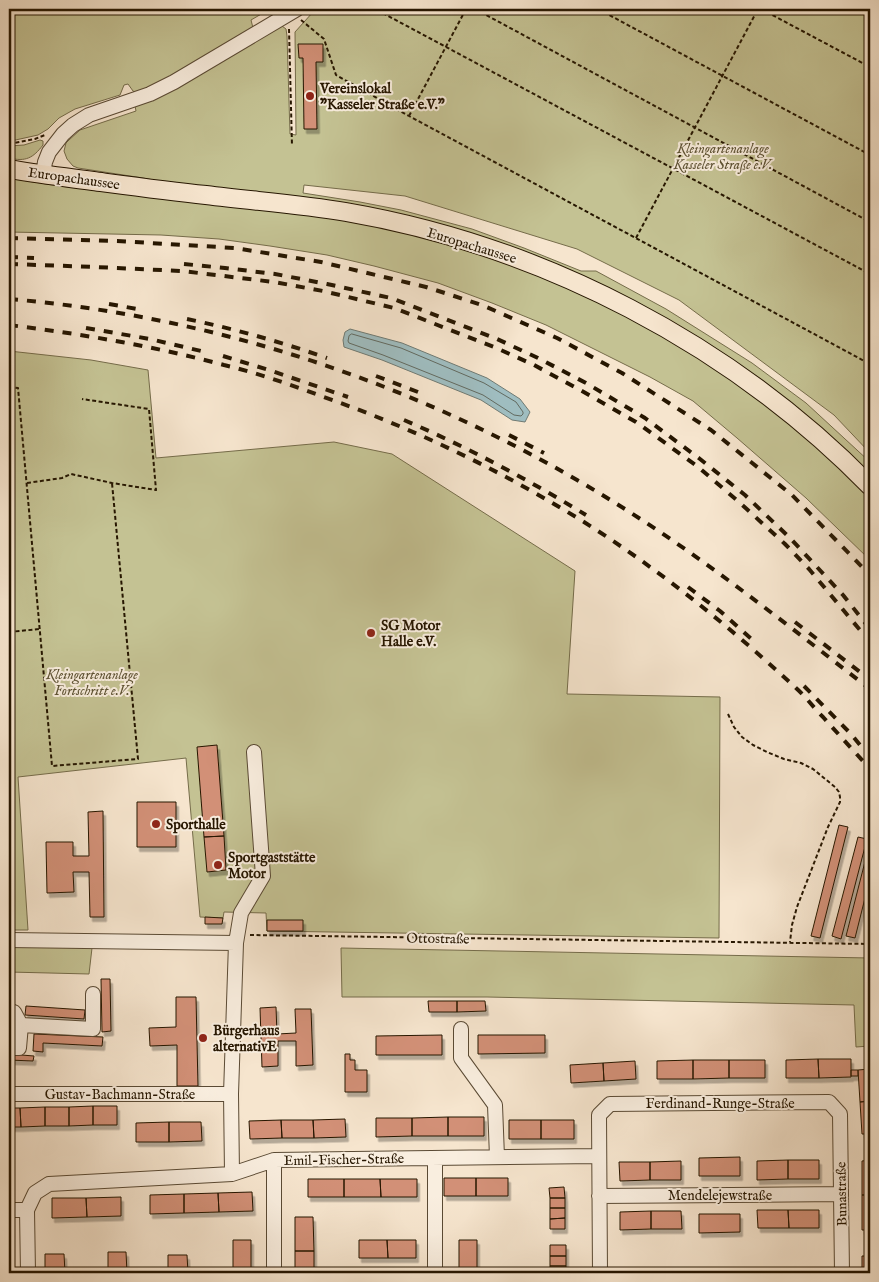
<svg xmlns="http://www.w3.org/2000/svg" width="879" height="1282" font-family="'IM FELL English',serif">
<defs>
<filter id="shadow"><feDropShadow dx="2.5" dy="4.5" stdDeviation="0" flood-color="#0004"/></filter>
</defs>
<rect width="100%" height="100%" fill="#f6e5ce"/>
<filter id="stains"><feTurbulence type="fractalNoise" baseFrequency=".004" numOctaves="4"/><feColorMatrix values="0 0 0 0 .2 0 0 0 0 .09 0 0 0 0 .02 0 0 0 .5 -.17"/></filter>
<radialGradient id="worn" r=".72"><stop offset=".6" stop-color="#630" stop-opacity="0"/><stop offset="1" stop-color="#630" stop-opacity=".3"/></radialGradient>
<path fill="#c4c293" stroke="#756c4a" d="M9 9H270L251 20 253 28 183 73 136 93 133 91 128 84 124 85 120 95 75 109 59 118 48 129 38 135 11 141H9Z
M319 9H870V453L834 415 679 300 577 249 405 196 304 185 303 193 360 202 401 210 472 229 524 248 581 271H596L666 309 752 363 806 403 870 462V477L810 421 525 254 143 178 78 168 73 166 67 159 64 151 66 143 69 140 80 130 136 111 135 106 282 26 286 29 287 36 290 134 296 135 295 32 313 12Z
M40 140 43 141V145C33 158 26 162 9 158V146L24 145Z
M9 178 59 186 269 208 388 227 521 266 621 311 741 384 851 476 870 495V560L806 498 737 438 693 401 650 377 546 325 492 303 438 283 374 266 327 255 270 246 219 239 161 235 9 232Z
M9 351 91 360 148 370 156 458 334 442 392 454 575 571 567 694 720 697 719 938 267 931 266 913 224 912 223 918 200 917 186 758 18 777 28 930H9Z
M9 945 92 948 89 974 9 972Z
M341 948 870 958V1046L856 1047 854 1005 487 997H342Z"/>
<path fill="#9fbdc0" stroke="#6f7a73" d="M350 329 402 343 487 378 520 399 530 412 525 422 512 420 481 400 382 360 344 347 343 340 345 332Z"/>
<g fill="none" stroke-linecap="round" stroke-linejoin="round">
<path stroke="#626a60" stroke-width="1" d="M352 334 401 348 484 383 516 402 523 412V414L521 416 514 415 483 395 383 355 349 343 348 341 349 336Z"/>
</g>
<path fill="#d29077" stroke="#261600" filter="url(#shadow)" d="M298 44H323V62H316L317 129H304L303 58H299Z
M217 745 224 836 204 837 197 747Z
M137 802H176V847H137Z
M103 811 104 917H90L89 872H73L74 892 47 893 46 842H73V856H89L88 812Z
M839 825 848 827 820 938 811 936Z
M224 836 226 870 207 872 204 837Z
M858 837 867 839 841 939 832 936Z
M870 842V878L855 938 846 936Z
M205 917 223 918 222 924H205Z
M267 920H303V931H267Z
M101 979H110L111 1031 102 1032Z
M176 997H196L198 1086H177V1045L150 1046 149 1028 176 1027Z
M428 1001H457V1012H429Z
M457 1001H485L486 1011 457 1012Z
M26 1006 85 1010 84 1019 25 1015Z
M276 1007 277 1034 296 1033 295 1009H311L313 1065 296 1066V1041H278V1066L262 1067 260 1008Z
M34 1034 103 1037 102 1046 43 1043V1052L33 1051Z
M442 1035V1055H376V1036Z
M478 1035H545V1053L478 1054Z
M9 1054 34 1056 33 1061 9 1060Z
M345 1054H350V1060H355V1070H367V1092H345Z
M818 1059 819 1078H786V1060Z
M818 1059H851V1077L819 1078Z
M693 1060V1079H657V1061Z
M693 1060H729V1078L693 1079Z
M729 1060H765V1078H729Z
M635 1061 636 1079 604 1081 603 1063Z
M603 1063 604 1081 571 1083 570 1065Z
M870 1069V1101L860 1102 858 1070Z
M851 1070H858V1076H851Z
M870 1101V1134H862L860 1102Z
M93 1106V1125L69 1126V1107Z
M93 1106H117V1125H93Z
M45 1107V1126L21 1127 20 1108Z
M45 1107H69V1126H45Z
M9 1108H20L21 1127H9Z
M448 1117V1136H412V1118Z
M448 1117H484V1136H448Z
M376 1118H412V1136L376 1137Z
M345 1119 346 1137 314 1138 313 1120Z
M281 1120 282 1138 250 1139 249 1121Z
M281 1120H313L314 1138H282Z
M509 1120H541V1139H509Z
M541 1120H574V1139H541Z
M169 1122V1142H136V1123Z
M169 1122H201L202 1141 169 1142Z
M740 1157V1176H699V1158Z
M788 1160H819V1179H788Z
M788 1160V1179L757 1180V1161Z
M870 1160V1195H862V1161Z
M681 1161V1180H650V1162Z
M619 1162H650V1180L620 1181Z
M444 1178H476V1196H444Z
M476 1178H508V1196H476Z
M308 1179H344V1197H308Z
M344 1179H380L381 1197H344Z
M380 1179H417V1197H381Z
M564 1187 565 1198H550L549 1188Z
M252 1192 253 1211 219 1212 218 1193Z
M218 1193 219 1212 184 1213V1194Z
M184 1194V1213L150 1214V1195Z
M862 1195H870V1230H862Z
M121 1197V1216L87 1217 86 1198Z
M52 1198H86L87 1217 52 1218Z
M550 1198H565V1208H550Z
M550 1208H565V1218L550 1219Z
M757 1210H788L789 1228H758Z
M788 1210H819V1228H789Z
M651 1211V1229L620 1230V1212Z
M651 1211H681L682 1229H651Z
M699 1214H740V1232L699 1233Z
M295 1217H313L314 1251H295Z
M565 1218V1229H550V1219Z
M233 1240H251V1272H233Z
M359 1240H387L388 1258H359Z
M387 1240H416V1258H388Z
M459 1240H477V1268H459Z
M550 1245H566V1256H550Z
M295 1251H314V1273H295Z
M108 1252H126L127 1273H108Z
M45 1254H64L65 1273H45Z
M168 1255H187L188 1273H168Z
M550 1256H566V1266H550Z
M862 1256H870V1273H862Z
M550 1266H566V1273H550Z
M459 1268H477V1273H459Z"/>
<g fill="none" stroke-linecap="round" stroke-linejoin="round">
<defs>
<path id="minor" d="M43 174 45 162 49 152 63 134 73 125 89 115 150 94 174 82 297 9
M9 940 236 943
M9 1011 14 1012 21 1025 93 1029V994
M461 1029V1058L495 1105 497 1157
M9 1048H19L21 1025
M9 1094H231
M435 1158V1273
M274 1160V1273
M232 1174 231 1094 236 943 241 913 263 876 254 752
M599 1196 841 1194
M9 1210H27
M28 1273 27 1210 35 1193 49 1184 232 1174 274 1160 598 1156
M600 1273 599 1115 610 1104 829 1102 840 1114 842 1273"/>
<path id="major" d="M9 169C37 174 65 177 93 181 131 186 168 191 206 195 253 201 300 204 346 212 543 246 731 344 870 486"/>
</defs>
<use href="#minor" stroke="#5a4a34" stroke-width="16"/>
<use href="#major" stroke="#261600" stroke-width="20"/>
<path stroke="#261600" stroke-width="2" stroke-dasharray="4 2.5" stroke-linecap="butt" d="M475 9 870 222
M598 9 870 155
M761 9 870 67
M377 10 870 274
M301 20 324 39 336 75 409 116 868 363 870 368
M289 29 292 146
M409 116 466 9
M9 144 35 139 45 135
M636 238 758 9
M9 387 18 388 52 766 138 759 112 483
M27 483 62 478 71 474 112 483 156 490 149 409 82 399
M9 632 40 629
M728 714 734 727 742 737 753 745 767 752 784 759 801 763 813 769 835 787 839 792 840 797V802L828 827 797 907 792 925 790 942
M250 935 870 944"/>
<use href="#minor" stroke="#f9eedf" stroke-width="14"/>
<use href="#major" stroke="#f6e5ce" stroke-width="18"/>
<path stroke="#261600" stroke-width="4" stroke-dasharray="9 9" stroke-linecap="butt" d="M9 238 117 241 235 248 321 262 426 287 482 305 557 338 622 373 711 430 792 495 870 575
M9 257 34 258
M9 264 96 267 182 271 274 282 323 291 394 308 494 347 534 365 582 391 636 422 697 466 739 502 785 544 809 569 870 642
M184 264 225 268 275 274 327 284 391 298 497 339 538 358 586 383 645 418 700 459 745 495 790 538 843 595 870 629
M9 299C236 318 455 397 645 522 723 573 796 632 870 689
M109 304 143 310
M187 319C235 329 281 342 327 358
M9 325C82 334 153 346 224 365 258 373 291 385 324 397 415 429 502 471 584 522 660 570 730 627 796 688 806 697 814 708 823 717 839 735 855 752 870 769
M86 328 150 339 201 351
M223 356 269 370 348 397
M376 376 418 392
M404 420C467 447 527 479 586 515
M509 435 544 453
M688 587 720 611 757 644
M795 622 860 672
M804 686 851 734 870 757"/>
</g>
<g fill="#8f2418" stroke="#f9eedf" stroke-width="2">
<circle cx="310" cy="96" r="5"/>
<circle cx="371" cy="633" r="5"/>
<circle cx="156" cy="824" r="5"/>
<circle cx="218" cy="865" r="5"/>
<circle cx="203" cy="1038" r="5"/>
</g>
<g text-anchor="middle" stroke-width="4" stroke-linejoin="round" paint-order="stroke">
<g font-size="14" font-weight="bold" fill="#261600" stroke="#f9eedf" text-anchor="start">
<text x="320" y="93">Vereinslokal<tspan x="320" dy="16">"Kasseler Straße e.V."</tspan></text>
<text x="381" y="630">SG Motor<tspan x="381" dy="16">Halle e.V.</tspan></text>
<text x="166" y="829">Sporthalle</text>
<text x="228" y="862">Sportgaststätte<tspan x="228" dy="16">Motor</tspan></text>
<text x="213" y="1035">Bürgerhaus<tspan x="213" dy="16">alternativE</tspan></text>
</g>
<g font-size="14" font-style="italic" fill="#5d5233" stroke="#f9eedf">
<text x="723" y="153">Kleingartenanlage<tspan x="723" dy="16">Kasseler Straße e.V.</tspan></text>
<text x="92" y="679">Kleingartenanlage<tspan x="92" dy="16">Fortschritt e.V.</tspan></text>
</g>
<g font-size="14" fill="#261600" stroke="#f9eedf">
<text transform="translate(74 178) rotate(8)" y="5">Europachaussee</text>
<text transform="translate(472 245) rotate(17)" y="5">Europachaussee</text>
<text transform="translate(438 938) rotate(1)" y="5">Ottostraße</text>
<text x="120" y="1099">Gustav-Bachmann-Straße</text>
<text x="720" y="1108">Ferdinand-Runge-Straße</text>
<text transform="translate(344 1159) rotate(-1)" y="5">Emil-Fischer-Straße</text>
<text transform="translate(841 1194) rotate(-91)" y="5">Bunastraße</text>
<text x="720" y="1200">Mendelejewstraße</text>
</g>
</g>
<rect width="879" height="1282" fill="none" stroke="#f6e5ce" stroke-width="30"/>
<rect x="10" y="10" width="859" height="1262" fill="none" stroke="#261600" stroke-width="2.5"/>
<rect x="15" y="15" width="849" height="1252" fill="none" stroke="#261600"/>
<rect width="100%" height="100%" filter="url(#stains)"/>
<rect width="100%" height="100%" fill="url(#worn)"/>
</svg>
